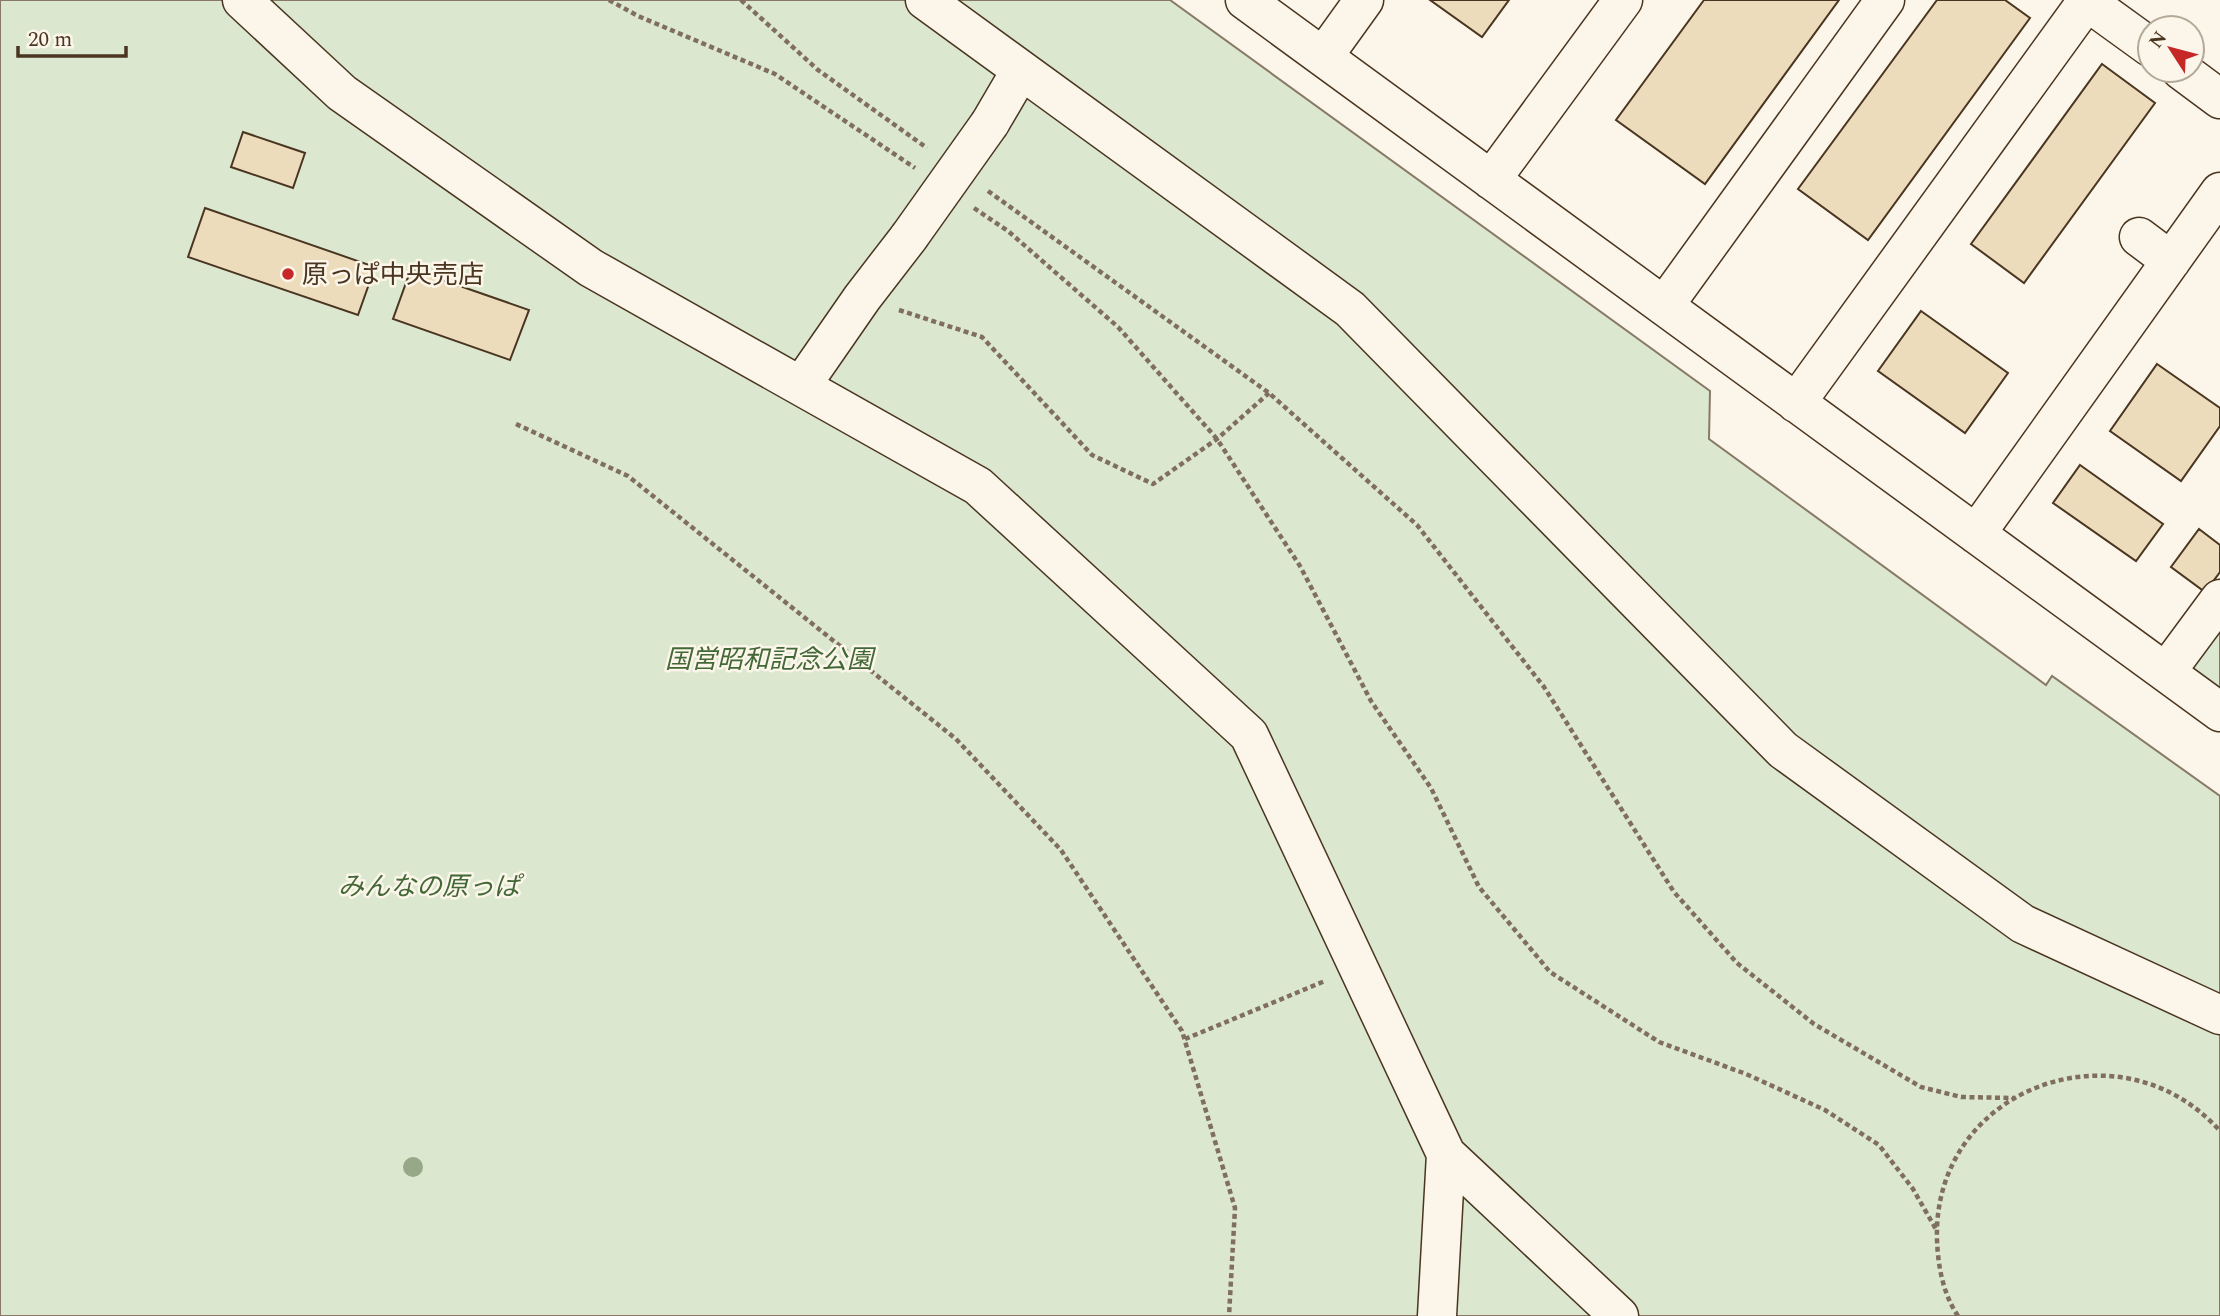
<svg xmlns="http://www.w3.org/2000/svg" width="2220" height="1316" font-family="Spectral,'Noto Sans JP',serif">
<rect width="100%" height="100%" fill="#fbf6e9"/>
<path fill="#dce7d0" stroke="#887966" stroke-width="2" d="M0 0H1170L1710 391 1709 439 2046 685 2052 676 2220 796V1316H0Z
M2220 614V696L2181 667Z"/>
<path fill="#ecdcbc" stroke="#4a3520" stroke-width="2" d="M1430 0H1509L1482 37Z
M1704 0H1839L1705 184 1616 120Z
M1937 0H2005L2030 18 1868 240 1798 189Z
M2102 64 2155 103 2024 283 1971 244Z
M243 132 305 153 293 188 231 167Z
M205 208 375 267 358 315 188 257Z
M411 269 529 310 510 360 393 319Z
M1921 311 2008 373 1965 433 1878 371Z
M2157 364 2220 408V426L2181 481 2110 431Z
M2080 465 2163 524 2136 561 2053 503Z
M2199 529 2220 545V572L2205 592 2171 567Z"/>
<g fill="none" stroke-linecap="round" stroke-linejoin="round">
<defs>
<path id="minor" d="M242 0 342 93 591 268 978 486 1249 735 1446 1154 1619 1316
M925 0 1350 309 1783 750 2023 924 2220 1015
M1245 0 2220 712
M2085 0 2150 47
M1323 57 1364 0
M2181 70 2220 99
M990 123 1021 70
M1491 180 1623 0
M2139 237 2171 261
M1664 306 1885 0
M801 386 862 298 909 237
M1796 403 2087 1
M1976 534 2220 192
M2166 672 2220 599
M1437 1316 1446 1154"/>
</defs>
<use href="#minor" stroke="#4a3520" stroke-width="41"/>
<path stroke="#7f6f5c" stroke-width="4.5" stroke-dasharray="5 3.5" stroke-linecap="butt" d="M609 0 638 16 775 74 915 168
M741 0 818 70 927 148
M988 191 1269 393 1417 525 1544 687 1674 892 1737 963 1814 1024 1921 1087 1961 1097 2014 1098
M974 208 1008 231 1118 327 1217 439 1300 566 1371 701 1431 788 1479 887 1550 972 1659 1042 1746 1074 1825 1110 1879 1145 1913 1189 1937 1231
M899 310 982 337 1092 455 1153 484 1217 439 1269 393
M516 424 628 476 956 739 1061 850 1182 1031 1235 1208 1229 1316
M1185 1039 1325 981
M1958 1316C1943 1294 1938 1266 1937 1240 1932 1088 2120 1019 2220 1131"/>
<use href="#minor" stroke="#fbf6e9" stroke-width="38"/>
<defs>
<path id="minor-bridge" d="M909 237 990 123"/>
</defs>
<use href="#minor-bridge" stroke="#4a3520" stroke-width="41" stroke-linecap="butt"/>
<use href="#minor-bridge" stroke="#fbf6e9" stroke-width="38"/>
</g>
<circle fill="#96a887" cx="413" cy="1167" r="10"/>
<circle fill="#c62828" stroke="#fbf6e9" stroke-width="2.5" cx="288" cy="274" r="7"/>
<g text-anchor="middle" stroke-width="5" stroke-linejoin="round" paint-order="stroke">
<g font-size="26" fill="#4a3520" stroke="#fbf6e9" text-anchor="start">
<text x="302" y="283">原っぱ中央売店</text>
</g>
<g font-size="26" font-style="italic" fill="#436837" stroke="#fbf6e9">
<text x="769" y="668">国営昭和記念公園</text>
<text x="429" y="895">みんなの原っぱ</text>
</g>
</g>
<g transform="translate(2171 49) rotate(306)"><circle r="33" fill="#fbf6e9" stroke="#b4a999" stroke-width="2"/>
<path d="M0-5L12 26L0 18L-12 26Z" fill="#c62828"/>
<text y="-10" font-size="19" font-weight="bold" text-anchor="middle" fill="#4a3520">N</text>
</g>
<path d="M18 46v10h108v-10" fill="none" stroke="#4a3520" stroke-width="3.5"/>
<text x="28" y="46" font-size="21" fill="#4a3520" stroke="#fbf6e9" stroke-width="5" paint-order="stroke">20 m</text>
</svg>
